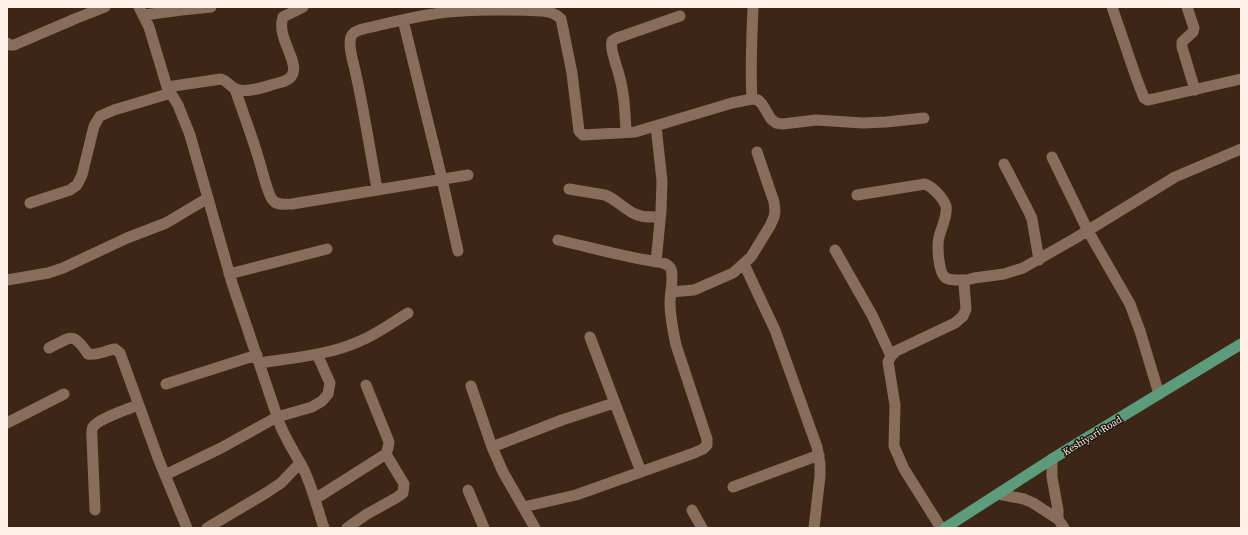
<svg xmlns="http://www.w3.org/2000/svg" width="1248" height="535" font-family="'Source Serif 4',serif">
<rect width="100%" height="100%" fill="#3d2616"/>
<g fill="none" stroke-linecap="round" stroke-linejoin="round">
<path stroke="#896d5b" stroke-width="11" d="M139 7 149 27 167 87 178 105 190 135 232 283 280 425C286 439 294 452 302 466 312 485 317 508 324 528
M1112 7 1136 77 1144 98 1147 100 1153 99 1241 79
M1187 7 1194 28 1193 32 1182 42V47L1195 90
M144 15 182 10 211 7
M403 20 442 179 458 251
M7 43 10 45H14L77 18 105 7
M167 87 221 79C228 81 229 86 236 89 246 94 267 86 278 83 283 82 291 79 293 73 298 60 276 36 283 17L303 7
M235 89C243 113 252 136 259 160 262 169 267 192 272 199 276 206 285 204 292 204L468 175
M752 99C750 68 752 37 753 7
M626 132C625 109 624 87 616 65 614 56 610 49 612 41L617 38 680 16
M1052 157 1088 231 1130 304 1140 331 1159 394
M1004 164 1029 212 1032 219 1039 260
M377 189C370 150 364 110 355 70 353 62 347 42 352 35 355 29 373 27 380 25 407 19 435 12 463 11 489 9 516 10 542 11 550 12 555 13 561 19L572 73 579 131 583 135 635 132 732 103 752 99 758 100 762 104 771 119 776 123 783 124 816 120 863 123 886 122 924 118
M569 189 605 195C616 199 624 209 635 214 643 218 652 217 660 217
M857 195 925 184C933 187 943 198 946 206 948 216 941 228 939 237 937 245 938 273 946 278 952 281 961 280 967 280
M30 203 70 190 77 185 82 175 94 126 100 116 114 110 171 93
M835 250 872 315 891 356
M656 262 661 211 662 181 656 126
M744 264 775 330 817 447 820 464V476L814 528
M229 274 327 249
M7 280 48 273 63 268 127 238 166 223 208 198
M671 292 694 290 733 273 751 257 770 226 774 217 775 211 774 202 757 152
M590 337 641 472
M49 348C72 337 72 331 88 354 98 356 106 350 115 349L120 353 158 458 187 528
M260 363C292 358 330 355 360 341 377 334 393 322 408 313
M166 384 257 355
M471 386 492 447 503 472 535 528
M7 423 64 394
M492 447 562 420 614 403
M165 475 221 448 277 417 312 407 322 401 328 394 330 383 317 354
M733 487 819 455
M468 490 484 528
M315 499 386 454 388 448 389 442 366 385
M523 507 576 495 694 453 703 449 707 445V439L676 345C673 331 670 317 670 302 670 294 674 277 671 269 668 262 658 262 652 261 620 256 589 247 558 240
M95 510 92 439C92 435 91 430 93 427 98 419 128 409 138 405
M692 510 702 528
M207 528 266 493 281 483 300 463
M347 528 367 514 396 498 403 493 404 484 386 454
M941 528 904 469 894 446 895 405 888 362 891 356 896 351 955 323 963 316 966 309 964 284 967 280 974 278 1004 274 1023 268 1074 239 1175 177 1241 149"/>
<path stroke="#896d5b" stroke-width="11" d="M1052 459V477L1058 510V519L1064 528
M998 494 1024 499 1033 503 1058 519"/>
<path stroke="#5c9c7d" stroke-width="11" d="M945 528 1052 459 1241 344"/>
</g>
<g text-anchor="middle" stroke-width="3" stroke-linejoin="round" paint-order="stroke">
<g font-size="10" fill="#ffefe5" stroke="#1c120b">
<text transform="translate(1092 435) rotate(-31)" y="4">Keshiyari Road</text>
</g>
</g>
<rect width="1248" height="535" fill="none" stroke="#ffefe5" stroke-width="16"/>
</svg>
